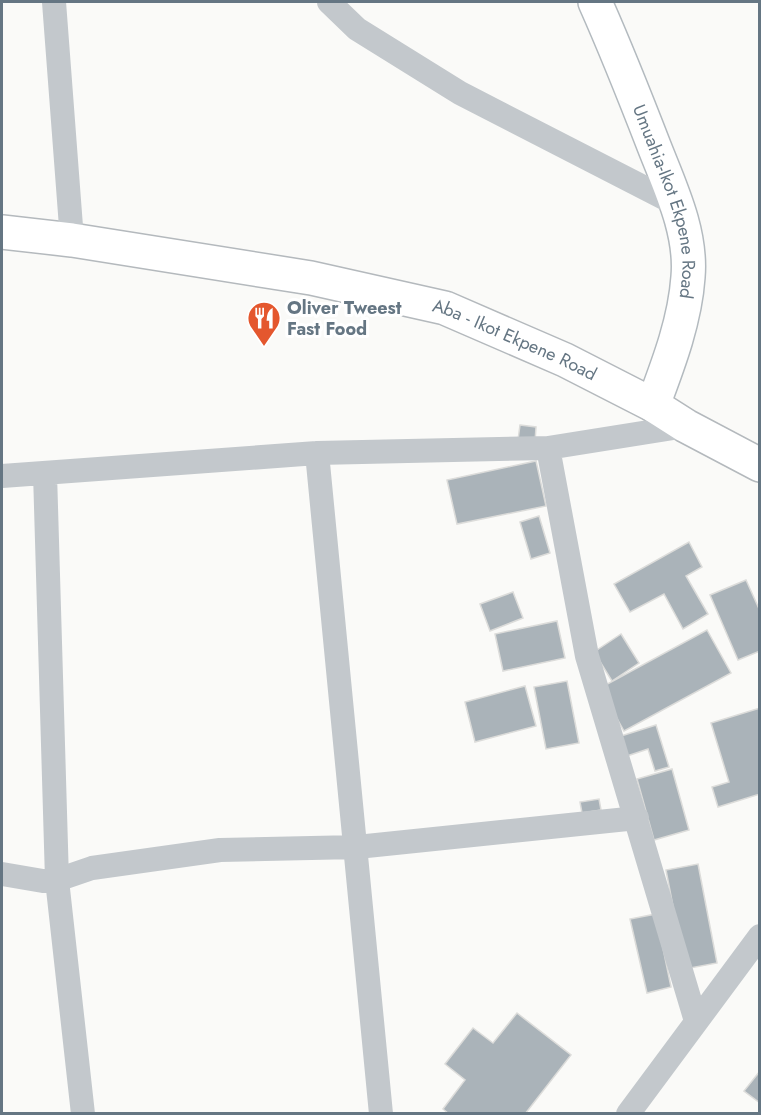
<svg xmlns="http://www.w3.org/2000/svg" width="761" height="1115" font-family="Jost,sans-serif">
<rect width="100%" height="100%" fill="#fafaf8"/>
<path fill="#aab3b9" stroke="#dcdcda" stroke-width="1.5" d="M520 425 536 427 535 442 518 440Z
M536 461 546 506 457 524 447 480Z
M539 516 550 553 531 559 520 522Z
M689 542 702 567 686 576 708 614 683 629 664 594 630 612 614 584Z
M746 580 760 611V651L738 660 710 595Z
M513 592 523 618 490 631 480 604Z
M557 621 565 658 503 671 495 634Z
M707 630 731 673 624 731 600 688Z
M621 634 639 663 612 681 594 652Z
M567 681 579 743 546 749 534 687Z
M525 686 536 726 475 742 465 702Z
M760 708V794L718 807 712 787 729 782 711 723Z
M656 725 669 767 655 771 648 749 627 756 621 736Z
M672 769 689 830 654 840 637 779Z
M599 799 601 810 582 813 580 802Z
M698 864 717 963 685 969 666 870Z
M656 914 671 987 647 993 630 919Z
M517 1013 571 1055 525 1114H449L443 1109 465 1080 445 1064 473 1028 493 1043Z
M760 1071V1103L744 1091Z"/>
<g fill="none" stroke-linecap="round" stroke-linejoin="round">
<defs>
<g id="secondary">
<path id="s1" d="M595 2C616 49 635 97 654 146 670 187 692 232 688 277 685 321 668 365 653 405"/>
</g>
<g id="trunk">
<path id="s2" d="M2 232 72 240 311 278 445 308 565 360 653 405 686 426 760 465"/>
</g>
</defs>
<use href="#secondary" stroke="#b3babf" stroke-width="36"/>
<use href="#trunk" stroke="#b4b9bd" stroke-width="36"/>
<path stroke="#c3c8cc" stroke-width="24" d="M54 2 72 240
M329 2 357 29 460 93 676 204
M548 448 587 656 696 1021
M317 453 381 1114
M45 473 57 880 83 1114
M2 476 317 453 548 448 686 426
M2 874 43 881 57 880 92 868 220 850 357 847 637 818
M628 1114 760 936"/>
<use href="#secondary" stroke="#fff" stroke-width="33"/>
<use href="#trunk" stroke="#fff" stroke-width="33"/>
</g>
<defs>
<symbol id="restaurant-pin" viewBox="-11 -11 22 30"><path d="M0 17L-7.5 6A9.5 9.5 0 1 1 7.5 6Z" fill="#e4572e" stroke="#fff"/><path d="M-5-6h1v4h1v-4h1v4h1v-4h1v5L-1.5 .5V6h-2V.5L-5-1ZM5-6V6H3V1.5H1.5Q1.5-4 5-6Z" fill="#fff"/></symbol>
</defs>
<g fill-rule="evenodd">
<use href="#restaurant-pin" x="245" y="299" width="38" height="52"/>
</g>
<g text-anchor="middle" stroke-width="6" stroke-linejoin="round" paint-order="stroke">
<g font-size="18" fill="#657683" stroke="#fff">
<text dy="6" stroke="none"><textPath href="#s1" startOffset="213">Umuahia-Ikot Ekpene Road</textPath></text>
<text dy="6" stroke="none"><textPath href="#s2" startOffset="526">Aba - Ikot Ekpene Road</textPath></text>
</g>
<g font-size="18" font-weight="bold" fill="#657683" stroke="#fff" text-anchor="start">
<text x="287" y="314">Oliver Tweest<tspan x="287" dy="21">Fast Food</tspan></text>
</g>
</g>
<rect width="761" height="1115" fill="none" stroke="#657683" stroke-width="6"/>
</svg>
